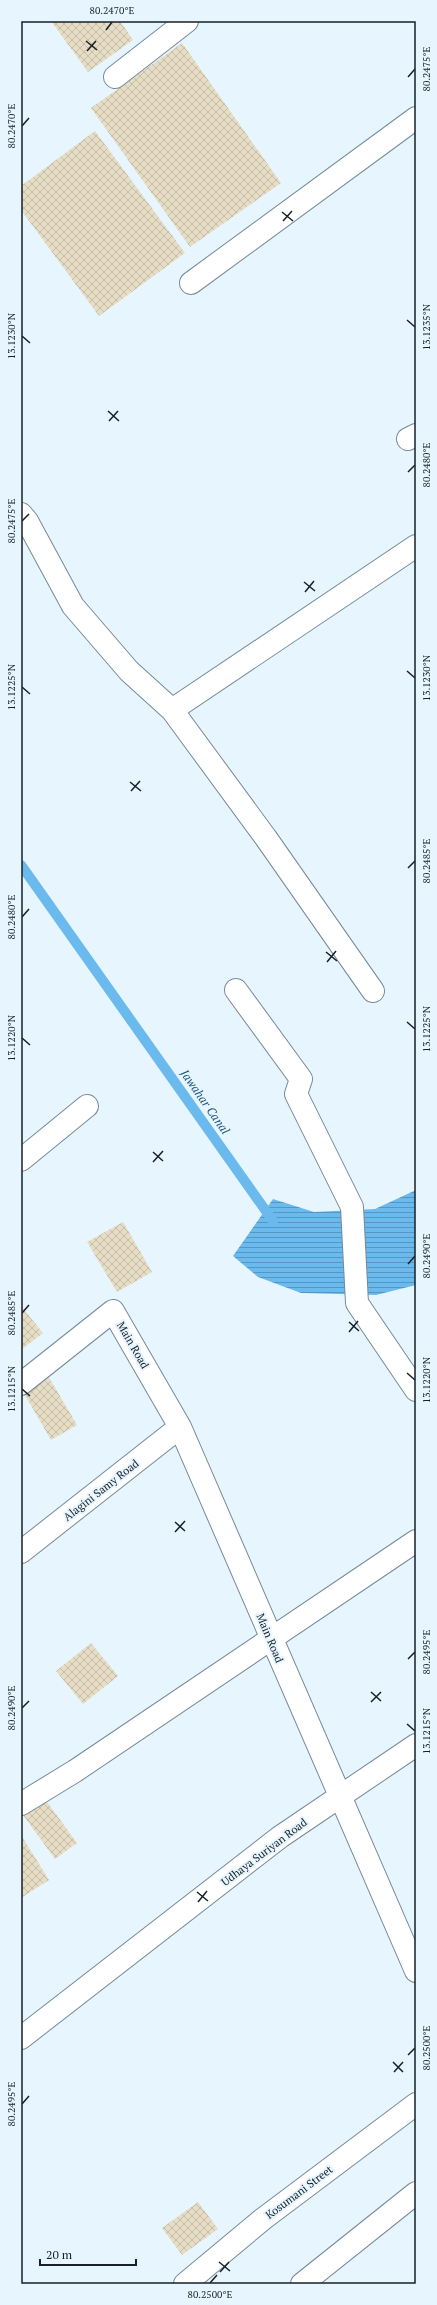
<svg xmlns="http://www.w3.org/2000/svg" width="437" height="2305" font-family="'PT Serif',serif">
<defs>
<pattern id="water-rules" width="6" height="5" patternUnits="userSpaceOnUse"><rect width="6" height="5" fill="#6abaee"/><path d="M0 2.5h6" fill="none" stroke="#5697c1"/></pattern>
<pattern id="building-cross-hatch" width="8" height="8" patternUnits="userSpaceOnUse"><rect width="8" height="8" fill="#e7ddc5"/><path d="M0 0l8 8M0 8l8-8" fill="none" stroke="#c5bda9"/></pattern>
</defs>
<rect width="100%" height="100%" fill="#e7f5ff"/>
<path fill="url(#water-rules)" d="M416 1190V1285L376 1295 301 1293 258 1277 233 1256 273 1199 314 1212 375 1209Z"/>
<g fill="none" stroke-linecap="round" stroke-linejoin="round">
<path stroke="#6abaee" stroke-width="10" d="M21 865 273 1221"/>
</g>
<path fill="url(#building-cross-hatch)" d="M51 21H120L133 40 88 72Z
M182 43 281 183 190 247 91 108Z
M95 131 185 253 99 316 21 210V186Z
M123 1222 152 1272 117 1292 87 1242Z
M21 1306 43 1333 21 1350Z
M47 1374 77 1425 51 1440 21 1388Z
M91 1643 118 1676 83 1704 56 1671Z
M45 1799 77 1843 55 1859 23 1815Z
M21 1835 49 1880 21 1898Z
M198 2202 218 2229 182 2255 162 2228Z"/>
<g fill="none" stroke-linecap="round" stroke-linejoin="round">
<defs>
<path id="minor" d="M115 77 187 21
M191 283 416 118
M408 439 416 435
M21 514 27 521 73 606 129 671 172 710 266 838 373 991
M172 710 416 546
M236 990 301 1079 296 1094 352 1207 357 1303 416 1390
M21 1160 87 1106
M21 1384 113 1311 180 1427 416 1971
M21 1552 180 1427
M21 1804 75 1771 416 1541
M21 2038 280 1837 416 1745
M185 2284 263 2219 416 2104
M302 2284 416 2193"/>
</defs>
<use href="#minor" stroke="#758a99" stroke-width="24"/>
<use href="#minor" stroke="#fff" stroke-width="22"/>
</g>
<path fill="none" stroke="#172026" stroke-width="1.5" d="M106 30 112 22M86 41 97 50M87 51 96 41M408 77 415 69M22 126 29 118M282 212 293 221M283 221 292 211M407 320 415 327M22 336 30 343M108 411 119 421M109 421 118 411M408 472 415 465M22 521 29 514M304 582 315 591M305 592 314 581M407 671 415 678M22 687 30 694M130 782 141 791M131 791 140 781M408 868 415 861M22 917 29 909M326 952 337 961M327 962 336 951M407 1022 415 1029M22 1038 30 1045M153 1152 163 1161M153 1162 163 1151M408 1264 415 1256M22 1313 29 1305M349 1322 359 1331M349 1332 358 1321M407 1373 415 1380M22 1389 30 1396M175 1522 185 1531M175 1532 185 1521M408 1659 415 1652M371 1692 381 1701M371 1702 381 1692M22 1708 29 1701M407 1724 415 1731M197 1892 208 1901M198 1902 207 1891M408 2055 415 2048M393 2062 403 2072M394 2072 403 2062M22 2104 29 2096M219 2262 230 2271M220 2272 229 2262M210 2283 217 2275"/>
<g text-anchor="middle" stroke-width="4" stroke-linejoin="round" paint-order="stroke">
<g font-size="11" fill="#172026" stroke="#e7f5ff">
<text transform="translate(133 1345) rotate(60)" y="4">Main Road</text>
<text transform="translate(101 1490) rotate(-38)" y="4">Alagini Samy Road</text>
<text transform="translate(270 1638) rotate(67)" y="4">Main Road</text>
<text transform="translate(264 1852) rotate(-37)" y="4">Udhaya Suriyan Road</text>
<text transform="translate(299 2192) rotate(-37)" y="4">Kosumani Street</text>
</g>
<g font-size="12" font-style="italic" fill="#1a5679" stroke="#e7f5ff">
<text transform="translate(205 1102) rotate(55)" y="4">Jawahar Canal</text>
</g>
</g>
<rect width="437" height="2305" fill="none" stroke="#e7f5ff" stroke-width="44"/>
<path d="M40 2259v6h96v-6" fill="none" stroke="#172026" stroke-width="2"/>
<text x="46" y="2259" font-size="12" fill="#172026" stroke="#e7f5ff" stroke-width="3" paint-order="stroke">20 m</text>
<rect x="22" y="22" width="393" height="2261" fill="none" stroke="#172026" stroke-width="1.5"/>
<g font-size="10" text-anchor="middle" fill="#172026">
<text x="112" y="14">80.2470°E</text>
<text transform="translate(426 69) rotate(-90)" y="4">80.2475°E</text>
<text transform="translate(11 126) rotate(-90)" y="4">80.2470°E</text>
<text transform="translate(426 327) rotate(-90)" y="4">13.1235°N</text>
<text transform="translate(11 336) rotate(-90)" y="4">13.1230°N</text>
<text transform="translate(426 465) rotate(-90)" y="4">80.2480°E</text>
<text transform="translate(11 521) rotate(-90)" y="4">80.2475°E</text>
<text transform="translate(426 678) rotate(-90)" y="4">13.1230°N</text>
<text transform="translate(11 687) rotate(-90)" y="4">13.1225°N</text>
<text transform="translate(426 861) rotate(-90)" y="4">80.2485°E</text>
<text transform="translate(11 917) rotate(-90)" y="4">80.2480°E</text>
<text transform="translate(426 1029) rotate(-90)" y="4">13.1225°N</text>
<text transform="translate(11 1038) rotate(-90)" y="4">13.1220°N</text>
<text transform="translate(426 1256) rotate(-90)" y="4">80.2490°E</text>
<text transform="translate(11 1313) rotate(-90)" y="4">80.2485°E</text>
<text transform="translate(426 1380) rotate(-90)" y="4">13.1220°N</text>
<text transform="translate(11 1389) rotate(-90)" y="4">13.1215°N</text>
<text transform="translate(426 1652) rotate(-90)" y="4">80.2495°E</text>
<text transform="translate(11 1708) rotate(-90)" y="4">80.2490°E</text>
<text transform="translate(426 1731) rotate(-90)" y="4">13.1215°N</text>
<text transform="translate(426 2048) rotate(-90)" y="4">80.2500°E</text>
<text transform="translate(11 2104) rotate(-90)" y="4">80.2495°E</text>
<text x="210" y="2298">80.2500°E</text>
</g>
</svg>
